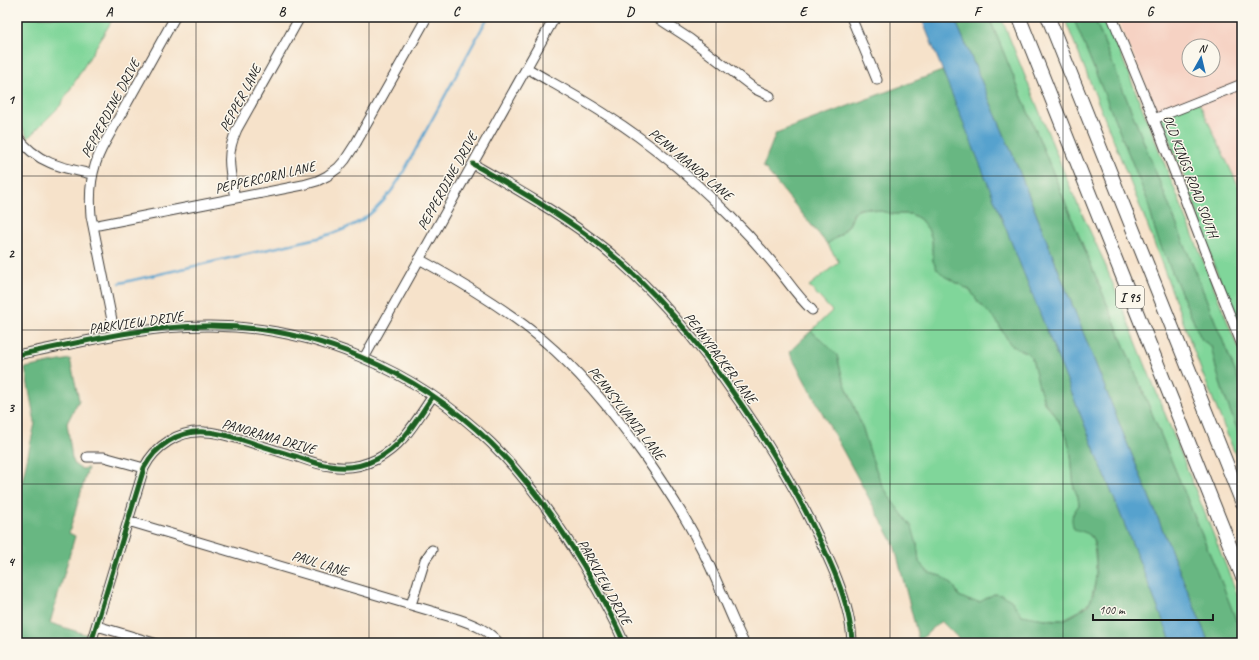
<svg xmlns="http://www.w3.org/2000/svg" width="1259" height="660" font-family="Caveat,sans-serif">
<rect width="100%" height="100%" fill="#fbf7ec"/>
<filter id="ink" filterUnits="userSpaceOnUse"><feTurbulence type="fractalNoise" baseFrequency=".025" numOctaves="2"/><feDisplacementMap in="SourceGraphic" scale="8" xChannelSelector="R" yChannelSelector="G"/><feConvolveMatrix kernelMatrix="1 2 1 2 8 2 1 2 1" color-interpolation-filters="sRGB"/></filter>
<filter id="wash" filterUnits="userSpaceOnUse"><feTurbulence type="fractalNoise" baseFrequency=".012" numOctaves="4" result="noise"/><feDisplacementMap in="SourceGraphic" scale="16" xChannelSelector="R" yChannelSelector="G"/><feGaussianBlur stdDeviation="0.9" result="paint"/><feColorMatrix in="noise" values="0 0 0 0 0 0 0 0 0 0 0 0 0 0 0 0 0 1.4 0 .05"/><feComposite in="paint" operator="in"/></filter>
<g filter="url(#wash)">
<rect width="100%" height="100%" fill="#f6e2ca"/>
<path fill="#f6d2c3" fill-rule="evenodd" d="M1117 17H1242V184H1237L1197 98 1158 112ZM1189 46H1213V70H1189Z"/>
<path fill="#80d69a" stroke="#4e795b" d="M17 17H114L60 106 28 138 17 119Z
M989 17H1001L1072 192 1102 257 1117 294 1242 606V636L1223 586Z
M1064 17H1073L1147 199 1157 237 1199 334 1202 340 1211 346 1212 350 1216 368 1223 392 1242 442V471L1201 370 1147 224Z
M1094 17H1106L1242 358V389Z
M1197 98 1242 194V333L1213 263 1190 191 1158 112Z
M868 208 893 214H911L920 219 928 229 932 239 933 261 944 276 970 290 979 303 996 320 1002 331 1017 349 1026 352 1032 358 1044 403 1056 416 1067 437 1071 455 1074 488 1078 497 1079 505 1072 515 1093 539 1096 563V579L1090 602 1079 611 1062 620 1035 618 1022 615 1011 600 994 594 980 602 970 601 959 596 954 586 941 576 929 573 919 562 917 544 881 483 871 456 863 429 842 376 837 355 824 342 811 331 832 311 809 286 839 262 827 244C834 239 841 235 847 228 856 217 849 210 868 208Z"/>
<path fill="#68b782" stroke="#426a4f" d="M954 17H989L1223 586 1242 636V643H1209L1123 433 1012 153Z
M1073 17H1094L1242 389V442L1223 392 1216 368 1212 350 1211 346 1202 340 1199 334 1157 237 1147 199Z
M942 71 950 87 1172 643H963L941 621 919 641 894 544 789 352 811 331 824 342 837 355 842 376 863 429 871 456 881 483 892 501 912 527 917 544 919 562 929 573 941 576 954 586 959 596 970 601 980 602 994 594 1002 595 1011 600 1022 615C1033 617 1051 621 1062 620 1068 619 1087 608 1090 602 1097 592 1099 545 1091 536 1087 532 1079 531 1074 529 1070 517 1072 515 1079 505L1078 497 1074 488 1071 455 1067 437 1056 416 1045 403 1039 387 1032 358 1026 352 1017 349 1010 344 996 320 979 303 970 290 944 276 937 269 933 261 932 239 928 229 920 219 911 214H893L868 208 859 209 853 214 849 225 841 234 827 244 763 166 776 133Z
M70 359 79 400 67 423 72 458 75 465 81 469 88 468 69 533 75 536 50 623 88 635 86 643H17V487L22 482 35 423 25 368Z"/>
<path fill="#56a2ce" stroke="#395f75" d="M921 17H954L1012 153 1123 433 1209 643H1172Z"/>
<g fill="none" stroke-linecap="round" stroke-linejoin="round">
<path stroke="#56a2ce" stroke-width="2.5" d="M120 283 318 238C358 227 378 214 400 178L488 17"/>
</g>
</g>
<g filter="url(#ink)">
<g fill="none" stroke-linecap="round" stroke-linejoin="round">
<defs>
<path id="minor" d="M656 17 690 39 755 89 770 96
M851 17 877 80
M1112 17 1154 119 1214 275 1242 345
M527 68C554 84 582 99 608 116 652 144 693 179 730 216 748 234 765 253 781 273 791 286 800 299 812 310
M1154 119 1242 84
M17 136C36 163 62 168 92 174
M473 164C513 187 554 210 591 238 651 283 699 342 741 404 765 439 787 475 806 512 825 550 851 600 852 643
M235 198C230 171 225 155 237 129L300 17
M93 226 303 185 317 181 327 176 338 168 345 160 356 143 427 17
M419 259C463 283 505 308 543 340 582 373 614 413 643 454 664 484 684 514 700 546 717 578 728 611 744 643
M115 335 91 216C89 191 91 170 102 148L175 17
M17 355C79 343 142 326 206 326 312 325 416 370 491 443 527 478 558 523 584 566 598 591 613 616 624 643
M364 358 555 17
M87 457H104L144 468
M128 521 458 619C473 624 488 630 499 643
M411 605 425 560 432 550
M97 626 154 643
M91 643 144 468C155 446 179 430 205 432 218 432 231 437 243 440 262 446 280 452 298 457 309 461 319 465 330 466 346 469 363 466 377 459 403 446 417 419 433 396"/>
<path id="highway" d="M1019 17 1242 576
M1048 17 1242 502"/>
</defs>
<use href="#minor" stroke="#3d3a36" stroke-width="11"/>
<use href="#highway" stroke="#3d3a36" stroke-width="15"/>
<use href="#minor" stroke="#fff" stroke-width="9"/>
<use href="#highway" stroke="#fff" stroke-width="13"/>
<defs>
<path id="cycleway" d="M473 164C513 187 554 210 591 238 651 283 699 342 741 404 765 439 787 475 806 512 825 550 851 600 852 643
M17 355C79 343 142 326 206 326 312 325 416 370 491 443 527 478 558 523 584 566 598 591 613 616 624 643
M91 643 144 468C155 446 179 430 205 432 218 432 231 437 243 440 262 446 280 452 298 457 309 461 319 465 330 466 346 469 363 466 377 459 403 446 417 419 433 396"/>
</defs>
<use href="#cycleway" stroke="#fbf7ec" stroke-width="8"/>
<use href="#cycleway" stroke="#1b5e20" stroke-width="5"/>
</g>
</g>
<path fill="none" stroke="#1c1c1c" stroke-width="1" stroke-opacity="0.55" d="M196 17V643M369 17V643M543 17V643M716 17V643M890 17V643M1063 17V643M17 176H1242M17 330H1242M17 484H1242"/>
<g text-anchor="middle" stroke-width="3" stroke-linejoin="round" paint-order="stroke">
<rect fill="#fbf7ec" stroke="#5f5e5a" stroke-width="1" x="1116" y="286" width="28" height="22" rx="3"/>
<g font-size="13" font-weight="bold" fill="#1c1c1c">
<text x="1130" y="302">I 95</text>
</g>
<g font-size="14" fill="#1c1c1c" stroke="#fbf7ec">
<text transform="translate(240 98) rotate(-62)" y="5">PEPPER LANE</text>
<text transform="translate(110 108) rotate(-62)" y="5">PEPPERDINE DRIVE</text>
<text transform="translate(691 164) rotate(40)" y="5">PENN MANOR LANE</text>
<text transform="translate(1191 176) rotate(69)" y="5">OLD KINGS ROAD SOUTH</text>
<text transform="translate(265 177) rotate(-13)" y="5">PEPPERCORN LANE</text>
<text transform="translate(447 181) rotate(-61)" y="5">PEPPERDINE DRIVE</text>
<text transform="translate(136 322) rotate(-8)" y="5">PARKVIEW DRIVE</text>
<text transform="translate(721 358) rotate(53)" y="5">PENNYPACKER LANE</text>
<text transform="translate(627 413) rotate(52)" y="5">PENNSYLVANIA LANE</text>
<text transform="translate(269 436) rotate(16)" y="5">PANORAMA DRIVE</text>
<text transform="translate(320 563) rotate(17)" y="5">PAUL LANE</text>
<text transform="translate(605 582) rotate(61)" y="5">PARKVIEW DRIVE</text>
</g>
</g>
<rect width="1259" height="660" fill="none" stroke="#fbf7ec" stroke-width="44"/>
<g transform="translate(1201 58) rotate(8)"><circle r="19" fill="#fbf7ec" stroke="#a29f99"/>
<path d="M0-3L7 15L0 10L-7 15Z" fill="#1f6fb2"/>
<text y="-6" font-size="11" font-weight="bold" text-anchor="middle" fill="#1c1c1c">N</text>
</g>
<path d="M1093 614v6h120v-6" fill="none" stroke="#1c1c1c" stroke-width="2"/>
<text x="1099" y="614" font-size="12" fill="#1c1c1c" stroke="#fbf7ec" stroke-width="3" paint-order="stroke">100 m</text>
<rect x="22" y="22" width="1215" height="616" fill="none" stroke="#1c1c1c" stroke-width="1.5"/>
<g font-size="13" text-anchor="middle" font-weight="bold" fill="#1c1c1c">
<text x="109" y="16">A</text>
<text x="282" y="16">B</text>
<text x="456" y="16">C</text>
<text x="630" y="16">D</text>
<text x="803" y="16">E</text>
<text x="977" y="16">F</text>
<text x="1150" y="16">G</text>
<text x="11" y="104">1</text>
<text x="11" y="258">2</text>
<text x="11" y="412">3</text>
<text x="11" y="566">4</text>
</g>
</svg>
